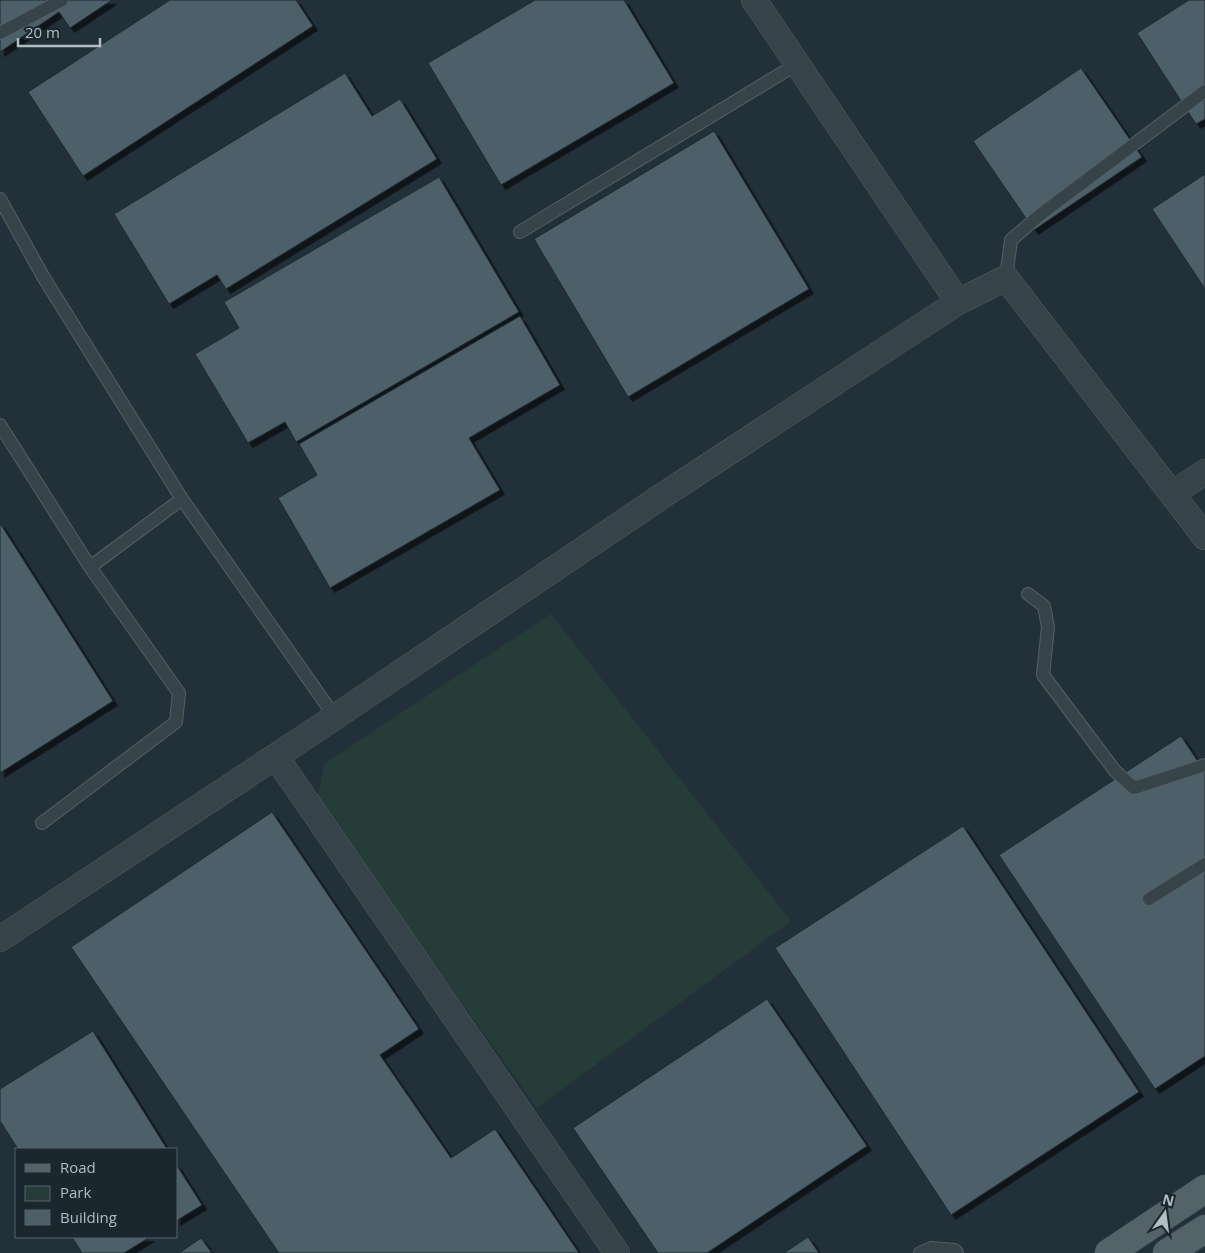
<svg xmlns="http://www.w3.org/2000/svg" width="1205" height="1253" font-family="'Open Sans',sans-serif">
<defs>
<filter id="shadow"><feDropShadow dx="4.5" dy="4.5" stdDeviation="0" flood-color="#0009"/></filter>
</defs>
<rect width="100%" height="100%" fill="#223139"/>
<path fill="#253c38" d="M551 614 791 921 537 1108 317 800 324 764Z"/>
<path fill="#4d5e67" stroke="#1d2930" filter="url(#shadow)" d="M0 0H112L70 28 59 12 0 52Z
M170 0H296L313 26 83 176 28 92Z
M535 0H624L674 83 501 185 428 63Z
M1189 0H1205V119L1196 124 1137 33Z
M1081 68 1142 157 1034 230 973 141Z
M345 73 372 116 400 99 437 159 226 289 217 275 169 304 114 214Z
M714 131 809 289 628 397 534 239Z
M1205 174V289L1152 209Z
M439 177 519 312 296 442 285 422 248 443 195 354 239 328 224 302Z
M520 316 560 385 469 438 500 490 330 588 278 498 317 475 299 444Z
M0 523 113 701 0 773Z
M1181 736 1205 772V1056L1155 1089 999 855Z
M272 812 419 1029 380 1055 451 1158 495 1129 579 1253H279L71 947Z
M963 826 1139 1092 951 1215 775 948Z
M767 999 867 1146 707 1253H658L573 1128Z
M93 1031 167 1149H18L0 1121V1089Z
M176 1164 202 1205 176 1221Z
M72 1237H150L124 1253H82Z
M808 1237 819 1253H784Z
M201 1238 212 1253H179Z"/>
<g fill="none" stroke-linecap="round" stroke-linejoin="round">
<defs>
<path id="service" d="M0 33 62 0
M0 199 44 278 182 499 335 717
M520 232 797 64
M1006 278 1011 240 1041 214 1205 91
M0 425 90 567 182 499
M1028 594 1044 606 1048 627 1043 675 1115 771 1134 788 1205 765
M42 823 176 722 179 693 90 567
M1149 899 1205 864
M920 1253 931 1248 955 1250 957 1253"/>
<path id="minor" d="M754 0 958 302
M1172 494 1205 472
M276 757 617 1253
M0 939 335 717 662 496 958 302 1006 278 1205 537"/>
<path id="primary" d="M1109 1253 1205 1189
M1167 1253 1205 1229"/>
</defs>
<use href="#service" stroke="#546067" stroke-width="14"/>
<use href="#minor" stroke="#546067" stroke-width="26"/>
<use href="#primary" stroke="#424e55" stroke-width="29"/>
<use href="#service" stroke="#364349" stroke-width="12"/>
<use href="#minor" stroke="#364349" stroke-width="25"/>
<use href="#primary" stroke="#546269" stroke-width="28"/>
</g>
<rect x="15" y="1148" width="162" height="90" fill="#1b272e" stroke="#57636a"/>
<rect x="25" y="1164" width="25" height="8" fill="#546269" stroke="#57636a"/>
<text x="60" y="1173" font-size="15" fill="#b1bec5">Road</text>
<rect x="25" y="1186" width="25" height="15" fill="#253c38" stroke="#57636a"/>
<text x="60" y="1198" font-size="15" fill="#b1bec5">Park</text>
<rect x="25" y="1210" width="25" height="15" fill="#4d5e67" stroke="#57636a"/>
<text x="60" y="1223" font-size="15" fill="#b1bec5">Building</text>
<g transform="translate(1165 1213) rotate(14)" stroke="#1b272e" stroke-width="4" paint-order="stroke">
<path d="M0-4L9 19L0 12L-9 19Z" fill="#b1bec5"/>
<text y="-8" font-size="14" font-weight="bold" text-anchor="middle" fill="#b1bec5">N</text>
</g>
<path d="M18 38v8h82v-8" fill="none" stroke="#b1bec5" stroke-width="2.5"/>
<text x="25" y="38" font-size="15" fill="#b1bec5" stroke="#1b272e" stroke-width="4" paint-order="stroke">20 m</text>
</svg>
